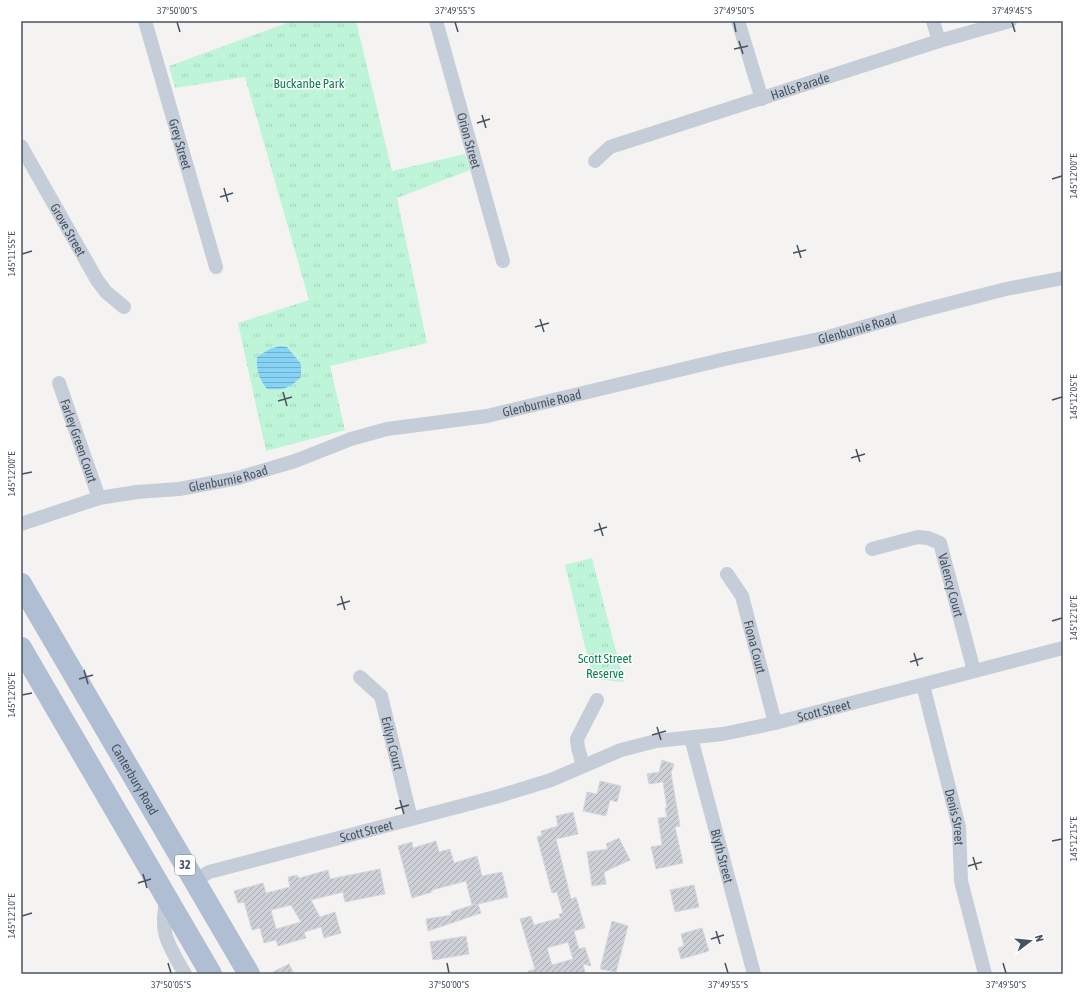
<svg xmlns="http://www.w3.org/2000/svg" width="1084" height="995" font-family="'Asap Condensed',sans-serif">
<defs>
<pattern id="park-tufts" width="24" height="20" patternUnits="userSpaceOnUse"><rect width="24" height="20" fill="#bef5d9"/><path d="M3 7l-1-3M5 7V3M7 7l1-3M15 17l-1-3M17 17v-4M19 17l1-3" fill="none" stroke="#a5d4bd"/></pattern>
<pattern id="water-rules" width="6" height="5" patternUnits="userSpaceOnUse"><rect width="6" height="5" fill="#87d3f6"/><path d="M0 2.5h6" fill="none" stroke="#70aecb"/></pattern>
<pattern id="building-hatch" width="6" height="6" patternUnits="userSpaceOnUse"><rect width="6" height="6" fill="#ced0d8"/><path d="M-1 1l2-2M0 6l6-6M5 7l2-2" fill="none" stroke="#a9abb3"/></pattern>
</defs>
<rect width="100%" height="100%" fill="#f5f2f2"/>
<path fill="url(#park-tufts)" d="M292 21H356L392 171 465 154 470 170 397 198 427 343 330 366 345 430 266 451 238 323 309 300 245 77 175 88 169 66Z
M592 558 624 682 593 679 565 565Z"/>
<path fill="url(#water-rules)" d="M280 346 287 347 301 364V377C289 389 283 390 267 389 259 379 256 369 257 357L270 349Z"/>
<path fill="url(#building-hatch)" stroke="#d6d7de" fill-rule="evenodd" d="M662 760 674 764 671 773 680 826 675 827 683 863 656 869 651 847 662 845 658 818 667 817 665 808H667L663 782 649 784 647 774 659 772Z
M600 781 621 786 617 802 610 800 606 816 583 811 587 792 597 794Z
M573 812 578 834 556 839 571 899 576 897 585 928 574 931 579 949 585 947 591 966 583 964 585 972 579 974H529L528 971 535 969 520 919 531 916 534 925 560 918 559 914 563 913 557 892 552 893 537 837 542 835 541 831 558 826 556 816ZM568 942 573 959 552 965 547 948Z
M619 838 630 860 604 872 606 884 592 886 587 852 608 849 606 844Z
M436 841 439 852 450 849 454 863 477 856 482 876 502 872 508 897 478 904 481 913 428 931 426 919 452 915 451 912 476 904 472 905 466 881 432 890V892L412 898 398 846 412 842 413 848Z
M380 869 385 894 345 902 343 892 311 900 320 917 335 912 341 933 324 938 321 927 304 932 306 938 278 946 276 940 264 943 260 928 252 930 244 902 238 903 234 891 263 883 266 893 290 887 288 877 297 875 299 878 328 870 330 879ZM291 905 301 922 276 929 271 910Z
M694 885 699 907 675 912 670 890Z
M612 921 628 926 616 972 600 969Z
M702 928 709 951 681 959 678 948 684 946 681 934Z
M466 936 469 954 433 960 430 942Z
M289 964 294 974H269Z"/>
<g fill="none" stroke-linecap="round" stroke-linejoin="round">
<g stroke="#c5cdd8" stroke-width="14">
<path id="s1" d="M145 21 216 267"/>
<path id="s2" d="M436 21 503 261"/>
<path d="M738 21 762 99"/>
<path d="M933 21 939 41"/>
<path id="s3" d="M21 146 97 280 106 292 124 307"/>
<path id="s4" d="M595 161 610 147 939 41 1010 21"/>
<path id="s5" d="M59 383 99 498"/>
<path id="s6" d="M21 524 99 498 137 492 179 489 238 478 295 461 351 439 387 429 487 416 725 359 828 337 916 312 1006 289 1063 278"/>
<path id="s7" d="M872 549 918 537 928 538 940 543 974 671"/>
<path id="s8" d="M727 574 742 596 775 723"/>
<path id="s9" d="M360 677 381 696 411 819"/>
<path id="s10" d="M923 685 959 827 961 881 985 974"/>
<path id="s11" d="M691 738 754 974"/>
<path d="M583 765 578 748 577 739 597 700"/>
<path id="s12" d="M194 881 209 872 499 796 551 780 621 750 656 741 723 734 775 723 1063 648"/>
<path d="M167 899C158 932 169 946 185 974"/>
</g>
<g stroke="#b0bed3" stroke-width="22">
<path id="s13" d="M21 584 249 974"/>
<path d="M21 648 211 974"/>
</g>
</g>
<path fill="none" stroke="#475362" stroke-width="1.5" d="M177 22 180 32M455 22 458 32M734 22 736 32M1012 22 1015 32M739 41 743 54M734 49 748 46M482 115 486 128M477 123 490 119M1052 179 1062 176M224 188 228 202M220 197 233 193M797 245 801 258M793 253 806 250M22 254 32 251M540 319 544 332M535 327 549 323M283 392 287 406M1052 400 1062 397M278 401 292 397M856 449 860 462M851 458 865 454M22 474 32 472M599 523 603 536M594 531 607 527M341 596 345 610M337 605 350 601M1052 621 1062 618M914 653 918 666M910 662 923 658M84 670 88 684M79 679 93 675M22 695 32 693M657 727 661 740M652 735 666 731M400 800 404 814M395 809 409 805M1052 841 1062 839M973 857 977 870M968 866 982 862M143 874 147 888M138 883 151 879M22 916 32 913M716 931 720 944M711 939 724 935M168 963 171 973M447 963 449 973M725 963 728 973M1003 963 1006 973"/>
<g text-anchor="middle" stroke-width="3" stroke-linejoin="round" paint-order="stroke">
<rect fill="#fff" stroke="#7e8791" stroke-width="1" x="175" y="855" width="20" height="20" rx="3"/>
<g font-size="12" font-weight="bold" fill="#475362">
<text x="185" y="869">32</text>
</g>
<g font-size="13" fill="#0d8254" stroke="#fff">
<text x="309" y="88">Buckanbe Park</text>
<text x="605" y="663">Scott Street<tspan x="605" dy="15">Reserve</tspan></text>
</g>
<g font-size="13" fill="#475362" stroke="#fff">
<text dy="5" stroke="none"><textPath href="#s4" startOffset="220">Halls Parade</textPath></text>
<text dy="5" stroke="none"><textPath href="#s2" startOffset="124">Orion Street</textPath></text>
<text dy="5" stroke="none"><textPath href="#s1" startOffset="128">Grey Street</textPath></text>
<text dy="5" stroke="none"><textPath href="#s3" startOffset="96">Grove Street</textPath></text>
<text dy="5" stroke="none"><textPath href="#s6" startOffset="861">Glenburnie Road</textPath></text>
<text dy="5" stroke="none"><textPath href="#s6" startOffset="537">Glenburnie Road</textPath></text>
<text dy="5" stroke="none"><textPath href="#s5" startOffset="61">Farley Green Court</textPath></text>
<text dy="5" stroke="none"><textPath href="#s6" startOffset="213">Glenburnie Road</textPath></text>
<text dy="5" stroke="none"><textPath href="#s7" startOffset="114">Valency Court</textPath></text>
<text dy="5" stroke="none"><textPath href="#s8" startOffset="79">Fiona Court</textPath></text>
<text dy="5" stroke="none"><textPath href="#s12" startOffset="655">Scott Street</textPath></text>
<text dy="5" stroke="none"><textPath href="#s9" startOffset="77">Erilyn Court</textPath></text>
<text dy="5" stroke="none"><textPath href="#s13" startOffset="226">Canterbury Road</textPath></text>
<text dy="5" stroke="none"><textPath href="#s10" startOffset="136">Denis Street</textPath></text>
<text dy="5" stroke="none"><textPath href="#s12" startOffset="180">Scott Street</textPath></text>
<text dy="5" stroke="none"><textPath href="#s11" startOffset="122">Blyth Street</textPath></text>
</g>
</g>
<rect width="1084" height="995" fill="none" stroke="#ffffff" stroke-width="44"/>
<g transform="translate(1030 941) rotate(74)" stroke="#ffffff" stroke-width="3" paint-order="stroke">
<path d="M0-3L7 15L0 10L-7 15Z" fill="#475362"/>
<text y="-6" font-size="11" font-weight="bold" text-anchor="middle" fill="#475362">N</text>
</g>
<rect x="22" y="22" width="1040" height="951" fill="none" stroke="#475362" stroke-width="1.5"/>
<g font-size="10" text-anchor="middle" fill="#475362">
<text x="177" y="14">37°50'00"S</text>
<text x="455" y="14">37°49'55"S</text>
<text x="734" y="14">37°49'50"S</text>
<text x="1012" y="14">37°49'45"S</text>
<text transform="translate(1073 176) rotate(-90)" y="4">145°12'00"E</text>
<text transform="translate(11 254) rotate(-90)" y="4">145°11'55"E</text>
<text transform="translate(1073 397) rotate(-90)" y="4">145°12'05"E</text>
<text transform="translate(11 474) rotate(-90)" y="4">145°12'00"E</text>
<text transform="translate(1073 618) rotate(-90)" y="4">145°12'10"E</text>
<text transform="translate(11 695) rotate(-90)" y="4">145°12'05"E</text>
<text transform="translate(1073 839) rotate(-90)" y="4">145°12'15"E</text>
<text transform="translate(11 916) rotate(-90)" y="4">145°12'10"E</text>
<text x="171" y="988">37°50'05"S</text>
<text x="449" y="988">37°50'00"S</text>
<text x="728" y="988">37°49'55"S</text>
<text x="1006" y="988">37°49'50"S</text>
</g>
</svg>
